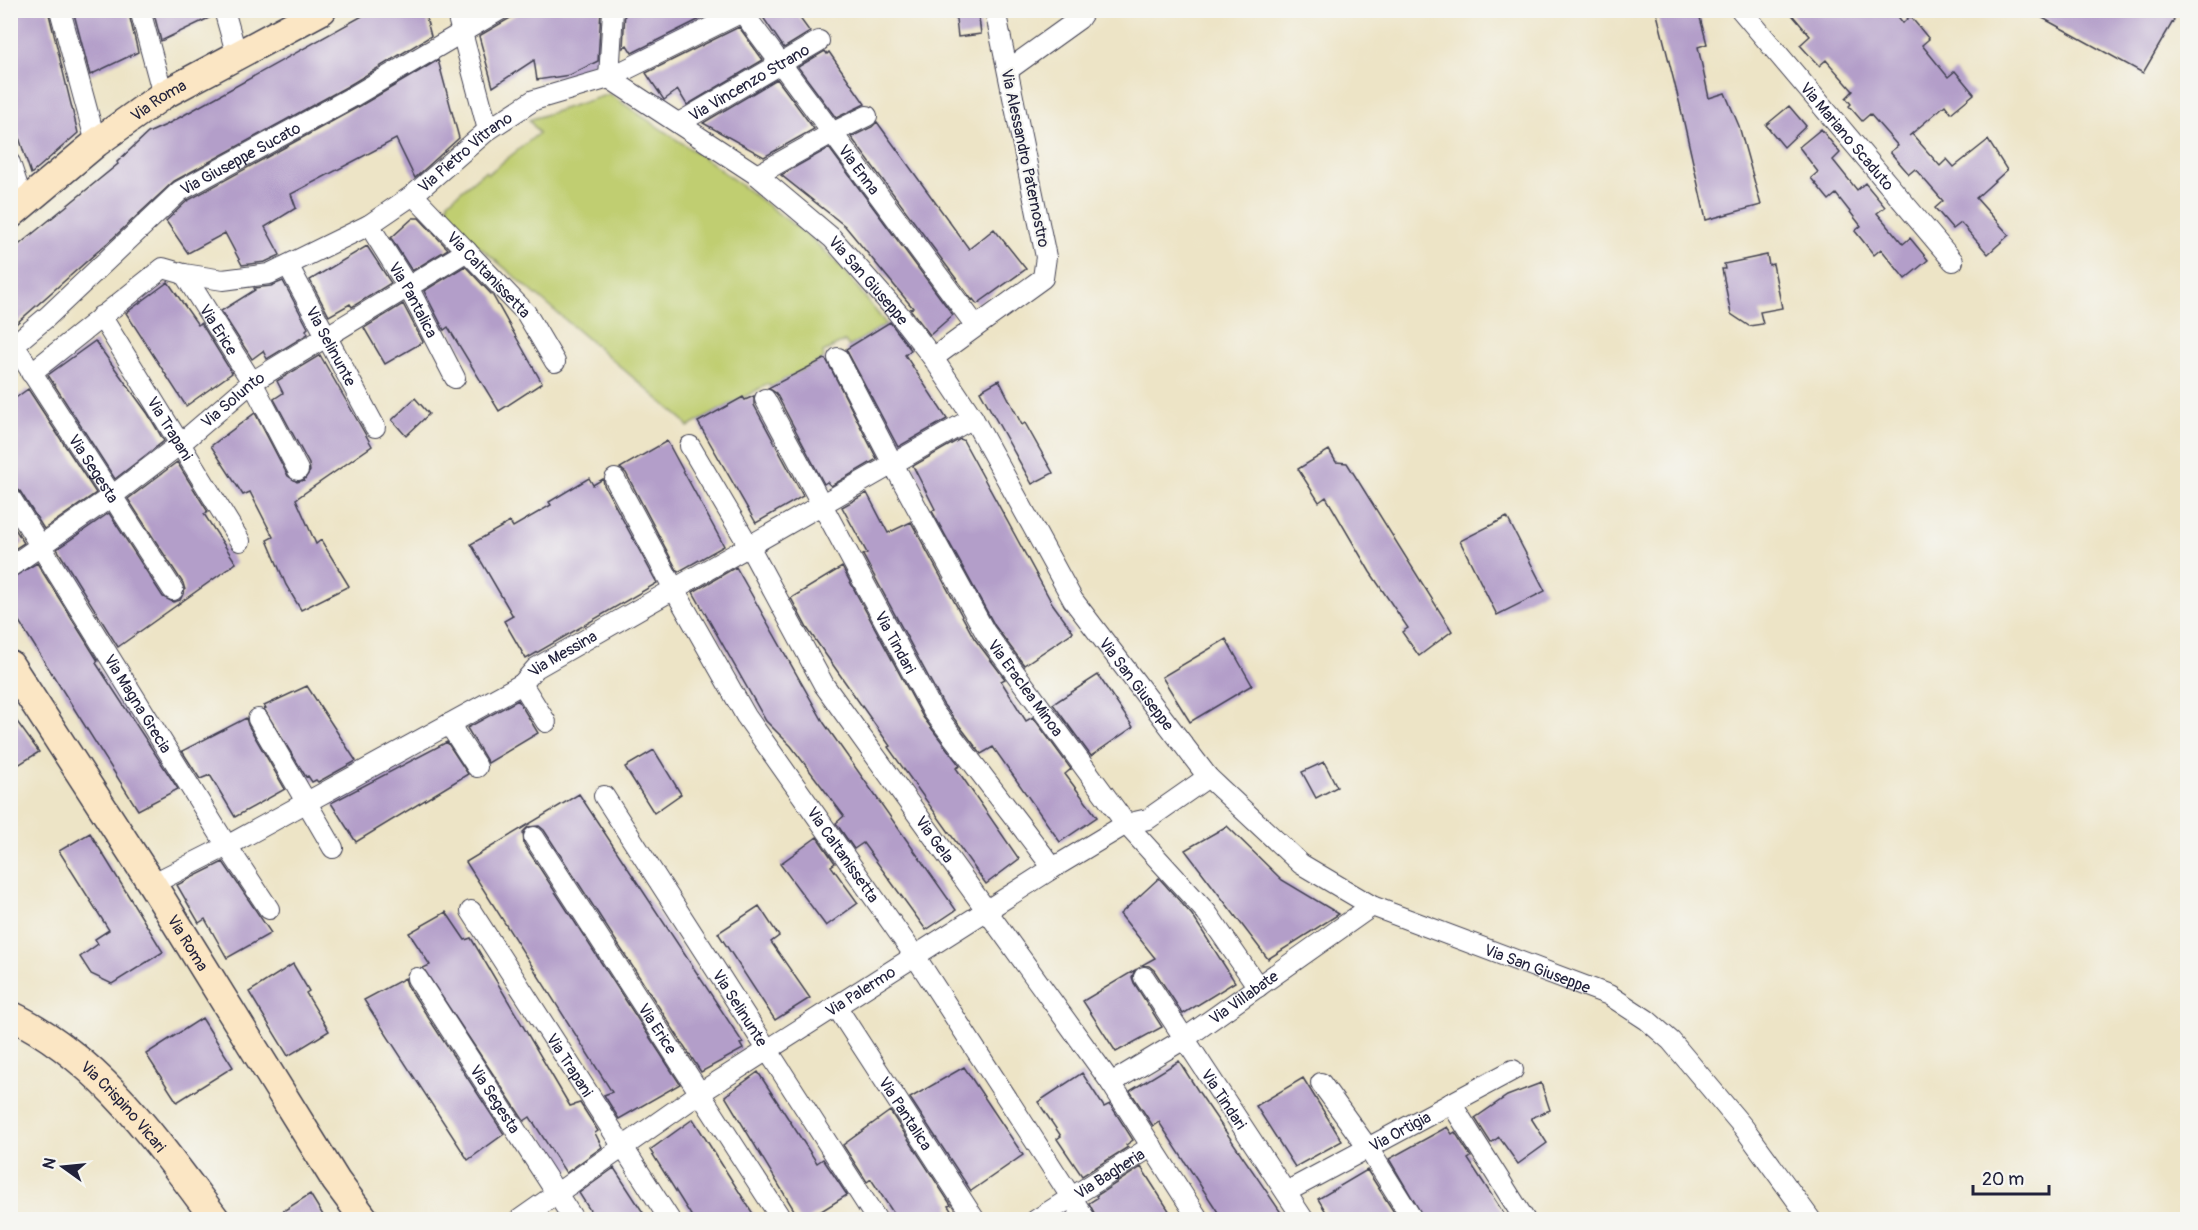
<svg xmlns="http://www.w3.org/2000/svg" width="2198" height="1230" font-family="Pangolin,sans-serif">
<rect width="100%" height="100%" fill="#f6f6f2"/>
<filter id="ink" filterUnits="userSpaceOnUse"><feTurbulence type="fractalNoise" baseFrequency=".0167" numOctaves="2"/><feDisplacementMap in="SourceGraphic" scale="12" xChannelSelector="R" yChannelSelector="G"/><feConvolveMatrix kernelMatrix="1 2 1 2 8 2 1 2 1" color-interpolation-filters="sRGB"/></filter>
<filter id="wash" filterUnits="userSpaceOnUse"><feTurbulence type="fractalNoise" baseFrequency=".008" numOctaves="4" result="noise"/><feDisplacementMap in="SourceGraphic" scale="24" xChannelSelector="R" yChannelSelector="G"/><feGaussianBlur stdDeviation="1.35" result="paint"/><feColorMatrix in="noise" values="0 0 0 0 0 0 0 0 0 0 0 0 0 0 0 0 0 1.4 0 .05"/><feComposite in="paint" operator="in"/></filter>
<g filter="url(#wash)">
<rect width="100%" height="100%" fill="#ede4c6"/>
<path fill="#c0ce71" stroke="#717856" stroke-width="1.5" d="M609 94 710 162 811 238 843 269 886 324 849 347 845 341 823 352 824 359 771 387 768 384 688 427 684 421 446 218 448 202 485 171 488 174 539 133 529 120Z"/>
<g id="blocks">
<path fill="#b39ec9" d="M10 10H48L78 133 31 174 10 110Z
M73 10H128L138 52 90 75Z
M153 10H212L213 16 161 41Z
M373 10H424L431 36 348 86 174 181 113 238 10 329V252L118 164 117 162 148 133 166 125Z
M524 10H601L598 61 570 75 537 80 534 60 493 87 479 36Z
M625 10H718L632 53 627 45 623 48Z
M758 10H794L810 32 784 48Z
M955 10H978L981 34 958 37Z
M1656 10H1698L1707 44 1698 47 1709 98 1725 93 1739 126 1761 205 1706 220 1680 105Z
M1788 10H1893L1903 23 1910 16 1929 39 1922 45 1948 77 1955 71 1974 94 1951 113 1945 105 1909 136 1912 134 1940 166 1947 159 1954 167 1988 140 2007 170 1976 198 2009 235 1988 254 1961 223 1953 229 1935 208 1943 201 1915 169 1909 174 1890 152 1898 146 1870 114 1862 121 1849 106 1851 104 1846 98 1853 91 1826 60 1819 66 1800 45 1810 36Z
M2028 10H2159L2175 18 2143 73Z
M739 27 763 60 687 105 678 90 664 100 646 73Z
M825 51 827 54 829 52 865 104 836 118 798 67Z
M438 60 459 138 415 178 396 139 291 194 296 208 265 227 280 255 265 262 242 265 225 233 188 253 166 221 187 201 360 106Z
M777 79 814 129 764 157 703 123Z
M1789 106 1806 126 1784 147 1766 125Z
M877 122 969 249 994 229 1026 269 977 304 973 299 972 300 851 137 872 127Z
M1821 129 1840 153 1833 160 1857 190 1865 183 1885 207 1877 213 1903 244 1910 238 1928 260 1905 279 1881 249 1874 255 1855 231 1861 226 1836 194 1829 200 1811 178 1818 172 1799 147Z
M829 148 953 315 930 335 910 309 913 308 845 226 781 175Z
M413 218H419L448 249 412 271 391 238Z
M367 246 391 283 352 307 350 304 329 316 310 280Z
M1767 255 1769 265 1773 264 1782 308 1760 312 1763 324 1749 326 1731 314 1722 269H1725L1724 264Z
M465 266 493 296 542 383 499 411 448 327 444 330 424 291Z
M283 281 308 328 306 330 308 334 267 359 263 351 252 359 221 311 255 290 254 288 271 286Z
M168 282 198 325 201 323 232 373 186 406 126 313Z
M403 304 423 342 385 364 364 328Z
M890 322 911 350 905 355 947 419 898 447 846 349Z
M95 341 148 414 164 441 115 479 48 375Z
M320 355 372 446 296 499 316 544 321 540 349 586 301 610 286 585 267 540 273 537 250 492 243 495 211 446 255 413 288 476 297 482 304 480 310 471 309 464 274 399 283 393 277 381Z
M824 359 827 361 877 459 831 486 827 482 824 484 776 393 768 388Z
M999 380 1022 425 1025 423 1053 473 1032 484 980 391Z
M28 389 96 493 44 529 20 491 10 485V402Z
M754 396V405L803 496 756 523 698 422 743 397 745 400Z
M415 398 429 414 406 436 392 420Z
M960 439 963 440 1052 603 1073 632 1024 665 995 626 932 511 935 509 913 466Z
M667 441 724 546 678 572 626 473 620 468Z
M1329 450 1336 462 1347 463 1452 631 1419 656 1402 632 1408 628 1370 572 1326 497 1319 502 1298 469Z
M177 462 208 512 204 514 236 563 118 647 57 549 109 513 163 597 173 602 180 600 185 590 183 583 128 499Z
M589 478 593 485 603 479 604 485 657 583 526 659 504 621 513 616 471 544 510 522 513 527 551 505 549 502Z
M867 493 888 533 911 522 974 638 1005 679 1001 681 1026 721 1033 717 1071 769 1065 774 1097 817 1060 842 993 747 981 754 943 704 863 555 867 553 842 507Z
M1507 517 1545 591 1497 615 1460 541Z
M10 521 24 543 10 552Z
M37 563 98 661 96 663 178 789 138 810 10 607V579Z
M736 567 824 723 956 910 926 930 863 843 854 849 836 823 844 816 791 746 766 721 693 592Z
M842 567 923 717 960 766 956 768 1019 859 986 884 888 747 890 746 807 628 791 598Z
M1226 639 1252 685 1190 722 1162 677Z
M1098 675 1133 727 1091 756 1053 704Z
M307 686 356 761 318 782 316 780 312 782 308 776 306 777 264 709 266 708 264 706Z
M518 700 538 733 488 763 467 728Z
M10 712 39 752 10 770Z
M246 718 248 725 285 789 235 817 210 775 200 779 182 751Z
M447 742 468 774 356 842 331 803Z
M654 750 681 794 654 813 625 767Z
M1324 762 1337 787 1316 798 1302 772Z
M579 794 743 1043 740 1044 743 1049 701 1072 544 830 539 826 528 827 523 832 524 844 680 1084 619 1119 604 1095 612 1092 466 862Z
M1227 826 1282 880 1339 914 1268 959 1185 850Z
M90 833 163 952 112 984 91 974 80 957 98 944 95 939 109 930 59 851Z
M817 837 835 863 831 866 858 903 826 926 780 864Z
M223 862 271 933 227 958 205 919 199 923 177 885Z
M1159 878 1192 915 1235 982 1183 1014 1154 970 1149 966 1142 965 1155 958 1120 914Z
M759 906 779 936 771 942 810 998 775 1020 718 933Z
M446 912 465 940 471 938 570 1106 580 1103 598 1131 595 1133 602 1147 566 1173 530 1117 524 1121 423 968 430 965 409 933Z
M293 964 309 991 306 993 329 1031 288 1056 249 992Z
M1135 970 1132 977 1134 983 1162 1027 1116 1052 1083 1001Z
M405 978 407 985 504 1134 468 1160 364 1000Z
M202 1018 233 1067 177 1102 146 1054Z
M1179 1061 1198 1091 1286 1220H1223L1159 1122 1153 1126 1130 1091Z
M964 1067 1023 1155 971 1191 910 1098Z
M758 1072 817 1163 823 1159 847 1195 807 1220H800L725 1096Z
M1082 1073 1104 1107 1110 1104 1133 1140 1126 1145 1128 1147 1082 1176 1057 1139 1061 1136 1038 1102Z
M1303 1078 1342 1141 1295 1167 1256 1106Z
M1541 1083 1550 1110 1531 1118 1547 1143 1518 1164 1499 1137 1491 1143 1475 1118 1507 1096Z
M890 1111 951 1205 948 1206 957 1220H898L871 1179 867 1182 843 1145Z
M693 1119 757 1220H694L650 1150Z
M1447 1127 1452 1134 1455 1132 1471 1157 1468 1159 1508 1220H1425L1389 1159Z
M1141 1167 1175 1220H1098L1089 1203 1097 1198 1096 1196Z
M614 1168 648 1220H596L579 1193Z
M1367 1170 1399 1220H1331L1318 1199Z
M310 1194 326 1220H269Z"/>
</g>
</g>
<g filter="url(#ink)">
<use href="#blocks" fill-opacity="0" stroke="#403f50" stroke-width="1.5"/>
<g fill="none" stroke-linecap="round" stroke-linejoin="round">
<defs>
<g id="street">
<path d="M60 10 96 143"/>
<path d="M140 10 163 95"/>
<path d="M224 10 237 56"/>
<path d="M456 10 488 130"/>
<path id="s1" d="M613 10 609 78 757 175 832 238 898 313 933 358 973 418 1073 600 1208 777 1301 864 1372 906 1609 995 1647 1020 1671 1041 1744 1128 1811 1220"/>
<path id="s2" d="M1741 10 1953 261"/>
<path id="s3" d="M743 13 976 326"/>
<path d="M1008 70 1079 19 1085 10"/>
<path id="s4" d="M679 123 819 41"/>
<path d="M10 163 24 205"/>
<path d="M757 175 832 133 867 116"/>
<path id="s5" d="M413 195 526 313 555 362"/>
<path id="s6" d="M369 225 408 287 455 378"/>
<path id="s7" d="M288 265 375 427"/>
<path id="s8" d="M184 274 223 280 269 274 369 225 413 195 488 130 534 100 609 78 746 10"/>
<path id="s9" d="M101 316 240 541"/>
<path id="s10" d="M14 345 173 590"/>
<path id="s11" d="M10 348 47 317 180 191 354 96 500 10"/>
<path id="s12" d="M838 358 893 464 985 632 1126 824 1207 913 1258 987"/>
<path d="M933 358 1043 278 1046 257 995 10"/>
<path id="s13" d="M31 373 163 268 184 274 252 382 298 470"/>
<path id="s14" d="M765 399 933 711 1053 868"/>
<path id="s15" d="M690 446 749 546 824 685 1111 1083 1199 1220"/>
<path id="s16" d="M615 479 674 589 746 716 915 956 1086 1220"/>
<path id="s17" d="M10 497 227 846 269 909"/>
<path id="s18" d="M10 567 112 496 180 444 252 382 467 251"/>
<path d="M522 684 546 722"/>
<path d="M258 719 333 848"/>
<path d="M449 724 477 767"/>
<path id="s19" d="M604 796 877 1220"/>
<path id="s20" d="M534 837 782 1220"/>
<path id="s21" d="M152 884 227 846 522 684 536 668 973 418"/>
<path id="s22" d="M471 911 670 1220"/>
<path id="s23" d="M1144 977 1304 1220"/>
<path id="s24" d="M417 978 574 1220"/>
<path id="s25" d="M836 1006 975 1220"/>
<path id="s26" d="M1111 1083 1184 1039 1372 906"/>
<path d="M1321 1083 1368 1148 1413 1220"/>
<path d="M1451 1103 1525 1220"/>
<path id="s27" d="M1286 1192 1513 1070"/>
<path id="s28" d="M519 1220 700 1093 1053 868 1126 824 1148 819 1208 777"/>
<path id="s29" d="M1036 1220 1152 1146"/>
</g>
<g id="secondary">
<path id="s30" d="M10 215 96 143 163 95 322 10"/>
<path id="s31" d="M10 665 152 884 336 1181 365 1220"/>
<path id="s32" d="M10 1015C100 1058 157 1142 216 1220"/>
</g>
</defs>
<use href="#street" stroke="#403f50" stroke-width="22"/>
<use href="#secondary" stroke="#403f50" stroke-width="31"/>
<use href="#street" stroke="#fff" stroke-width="20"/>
<use href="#secondary" stroke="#fbe6c4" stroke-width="28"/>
</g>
</g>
<g text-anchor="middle" stroke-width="4.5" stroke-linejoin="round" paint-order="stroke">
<g font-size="16" fill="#22223b" stroke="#f6f6f2">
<text dy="6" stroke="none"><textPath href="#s4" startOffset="81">Via Vincenzo Strano</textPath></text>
<text dy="6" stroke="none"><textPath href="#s30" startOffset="188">Via Roma</textPath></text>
<text dy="6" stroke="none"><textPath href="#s2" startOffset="165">Via Mariano Scaduto</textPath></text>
<text dy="6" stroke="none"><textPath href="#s8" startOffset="318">Via Pietro Vitrano</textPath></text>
<text transform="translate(1026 158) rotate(78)" y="6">Via Alessandro Paternostro</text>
<text dy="6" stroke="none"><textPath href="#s11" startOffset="300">Via Giuseppe Sucato</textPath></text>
<text dy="6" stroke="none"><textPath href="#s3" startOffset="195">Via Enna</textPath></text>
<text dy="6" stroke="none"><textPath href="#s5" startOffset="110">Via Caltanissetta</textPath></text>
<text dy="6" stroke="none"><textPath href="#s1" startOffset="399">Via San Giuseppe</textPath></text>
<text dy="6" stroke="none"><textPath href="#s6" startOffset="87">Via Pantalica</textPath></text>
<text dy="6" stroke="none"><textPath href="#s13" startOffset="256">Via Erice</textPath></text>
<text dy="6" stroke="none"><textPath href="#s7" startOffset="92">Via Selinunte</textPath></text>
<text dy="6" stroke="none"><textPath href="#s18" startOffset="279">Via Solunto</textPath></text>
<text dy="6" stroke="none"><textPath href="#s9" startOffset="132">Via Trapani</textPath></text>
<text dy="6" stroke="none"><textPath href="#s10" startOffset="147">Via Segesta</textPath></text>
<text dy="6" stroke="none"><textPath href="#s14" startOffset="276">Via Tindari</textPath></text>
<text dy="6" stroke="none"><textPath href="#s21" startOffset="472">Via Messina</textPath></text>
<text dy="6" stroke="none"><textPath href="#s1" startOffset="885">Via San Giuseppe</textPath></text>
<text dy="6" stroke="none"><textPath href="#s12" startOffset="380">Via Eraclea Minoa</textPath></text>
<text dy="6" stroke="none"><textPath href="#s17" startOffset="243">Via Magna Grecia</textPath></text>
<text dy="6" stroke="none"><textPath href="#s15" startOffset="464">Via Gela</textPath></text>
<text dy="6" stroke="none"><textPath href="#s16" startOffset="440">Via Caltanissetta</textPath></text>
<text dy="6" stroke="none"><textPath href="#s31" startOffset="330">Via Roma</textPath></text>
<text dy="6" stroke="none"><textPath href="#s1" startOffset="1389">Via San Giuseppe</textPath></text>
<text dy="6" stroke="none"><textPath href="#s28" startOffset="411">Via Palermo</textPath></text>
<text dy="6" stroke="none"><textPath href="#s26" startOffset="158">Via Villabate</textPath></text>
<text dy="6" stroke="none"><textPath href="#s19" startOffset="252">Via Selinunte</textPath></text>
<text dy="6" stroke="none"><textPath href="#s20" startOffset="228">Via Erice</textPath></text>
<text dy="6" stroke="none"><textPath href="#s22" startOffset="183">Via Trapani</textPath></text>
<text dy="6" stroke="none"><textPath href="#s24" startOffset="144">Via Segesta</textPath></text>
<text dy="6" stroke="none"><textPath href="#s23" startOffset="146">Via Tindari</textPath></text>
<text dy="6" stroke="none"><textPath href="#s32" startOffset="147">Via Crispino Vicari</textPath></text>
<text dy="6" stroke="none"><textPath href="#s25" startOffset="128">Via Pantalica</textPath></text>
<text dy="6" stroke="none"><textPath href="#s27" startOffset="129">Via Ortigia</textPath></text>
<text dy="6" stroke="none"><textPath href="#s29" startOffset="87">Via Bagheria</textPath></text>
</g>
</g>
<rect width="2198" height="1230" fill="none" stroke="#f6f6f2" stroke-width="36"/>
<g transform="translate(63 1167) rotate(285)" stroke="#f6f6f2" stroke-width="4.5" paint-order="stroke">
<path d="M0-4.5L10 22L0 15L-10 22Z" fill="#22223b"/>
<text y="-9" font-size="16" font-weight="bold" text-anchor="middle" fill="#22223b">N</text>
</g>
<path d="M1973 1185v9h76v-9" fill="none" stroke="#22223b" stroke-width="3"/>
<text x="1982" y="1185" font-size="18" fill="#22223b" stroke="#f6f6f2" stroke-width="4.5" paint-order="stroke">20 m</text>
</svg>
